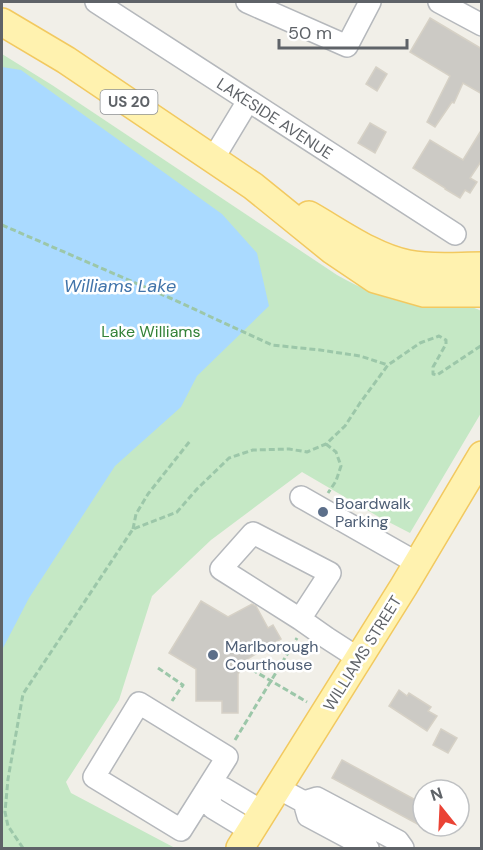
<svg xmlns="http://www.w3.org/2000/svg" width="483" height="850" font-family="'DM Sans',sans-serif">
<rect width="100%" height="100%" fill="#f1efe8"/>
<path fill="#c5e8c5" d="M2 54 52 85 337 275C362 289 391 302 421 305 440 307 464 301 481 311V413L410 533 379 517 302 472 211 540 152 596 119 700 66 782 71 793 175 848H2Z"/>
<path fill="#aadaff" d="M2 67 21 70 222 214 257 253 269 306 197 376 181 407 115 466 29 598 2 650Z"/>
<path fill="#cccac5" stroke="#d6d1c6" stroke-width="1.5" d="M430 18 482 49V94L463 83 454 103 452 102 435 127 427 122 450 76 410 52Z
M376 67 387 74 377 91 366 84Z
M370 123 386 132 375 153 358 143Z
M482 129V160L470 178 477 182 470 193 465 190 460 198 445 189V188L413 168 430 140 463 160Z
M201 601 228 617 252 604 256 606 268 628 273 625 281 639 249 658 238 674V713H222V701H196V669L169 653Z
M399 690 407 696 409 693 431 707 428 711 437 716 427 731 389 706Z
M441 729 457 738 448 753 433 745Z
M342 760 423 804V827L332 778Z"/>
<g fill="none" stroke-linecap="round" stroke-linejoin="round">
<defs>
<path id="minor" d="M96 2 455 234
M247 2 347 46 370 2
M439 2 482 25
M213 159 248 101
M301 497 417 563
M300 619 221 569 253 533 330 573 300 619 327 638 358 658
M139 703 227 757 181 830 94 777Z
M278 788 304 802 308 816 368 848
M304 802 317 798 398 841 403 848
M251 831 213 808 206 791 223 788 263 812"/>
<path id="major" d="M2 22 66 60 253 186 332 250 375 279 424 293H482
M309 215C339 232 373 257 408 264 431 269 458 266 482 266
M240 848 404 586 482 455"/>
</defs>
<use href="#minor" stroke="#b5b8bc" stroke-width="24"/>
<use href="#major" stroke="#f2c960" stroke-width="30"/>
<path stroke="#9cc7a9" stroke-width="3" stroke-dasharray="6 3" stroke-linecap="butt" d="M2 225 170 298 272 345 320 350 360 356 388 365
M326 444 336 452 341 466 336 481 328 493
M133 529 136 514 148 494 190 441
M244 665 307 702
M158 668 183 685 172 701
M235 740 297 638
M23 848 8 826 5 812 8 779 23 694 133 529 177 512 197 489 229 458 253 450 289 449 307 452 326 444 345 426 360 403 388 365 420 343 439 336 446 340V344L433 367V374L437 375 482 345"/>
<use href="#minor" stroke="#fff" stroke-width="21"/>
<use href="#major" stroke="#fff2af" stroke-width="27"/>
</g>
<g fill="#5c6f8a" stroke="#fff" stroke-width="2">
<circle cx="323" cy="512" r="6"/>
<circle cx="213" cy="655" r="6"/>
</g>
<g text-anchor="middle" stroke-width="5" stroke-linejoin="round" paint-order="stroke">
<rect fill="#fff" stroke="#8f9295" stroke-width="1.5" x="100.5" y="90" width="57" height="24" rx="4.5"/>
<g font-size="15" font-weight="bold" fill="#5f6368">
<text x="129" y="107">US 20</text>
</g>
<g font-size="16" fill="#5f6368" stroke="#fff">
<text transform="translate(275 118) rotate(33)" y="6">LAKESIDE AVENUE</text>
<text transform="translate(362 653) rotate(-58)" y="6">WILLIAMS STREET</text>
</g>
<g font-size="16" fill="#348238" stroke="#fff">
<text x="151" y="337">Lake Williams</text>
</g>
<g font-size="16" fill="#4e5e75" stroke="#fff" text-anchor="start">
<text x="335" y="509">Boardwalk<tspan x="335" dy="18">Parking</tspan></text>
<text x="225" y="652">Marlborough<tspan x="225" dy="18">Courthouse</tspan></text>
</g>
<g font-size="18" font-style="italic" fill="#4174aa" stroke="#fff">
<text x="120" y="292">Williams Lake</text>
</g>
</g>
<rect width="483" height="850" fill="none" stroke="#5f6368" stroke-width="6"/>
<g transform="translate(441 808) rotate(342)"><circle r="28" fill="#ffffff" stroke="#bfc1c3" stroke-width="1.5"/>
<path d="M0-4.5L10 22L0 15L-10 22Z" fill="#ea4335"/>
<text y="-9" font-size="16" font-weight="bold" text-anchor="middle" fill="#5f6368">N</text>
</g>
<path d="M279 39v9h128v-9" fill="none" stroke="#5f6368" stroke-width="3"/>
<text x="288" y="39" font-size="18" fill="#5f6368" stroke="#ffffff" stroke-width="4.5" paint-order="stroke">50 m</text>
</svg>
